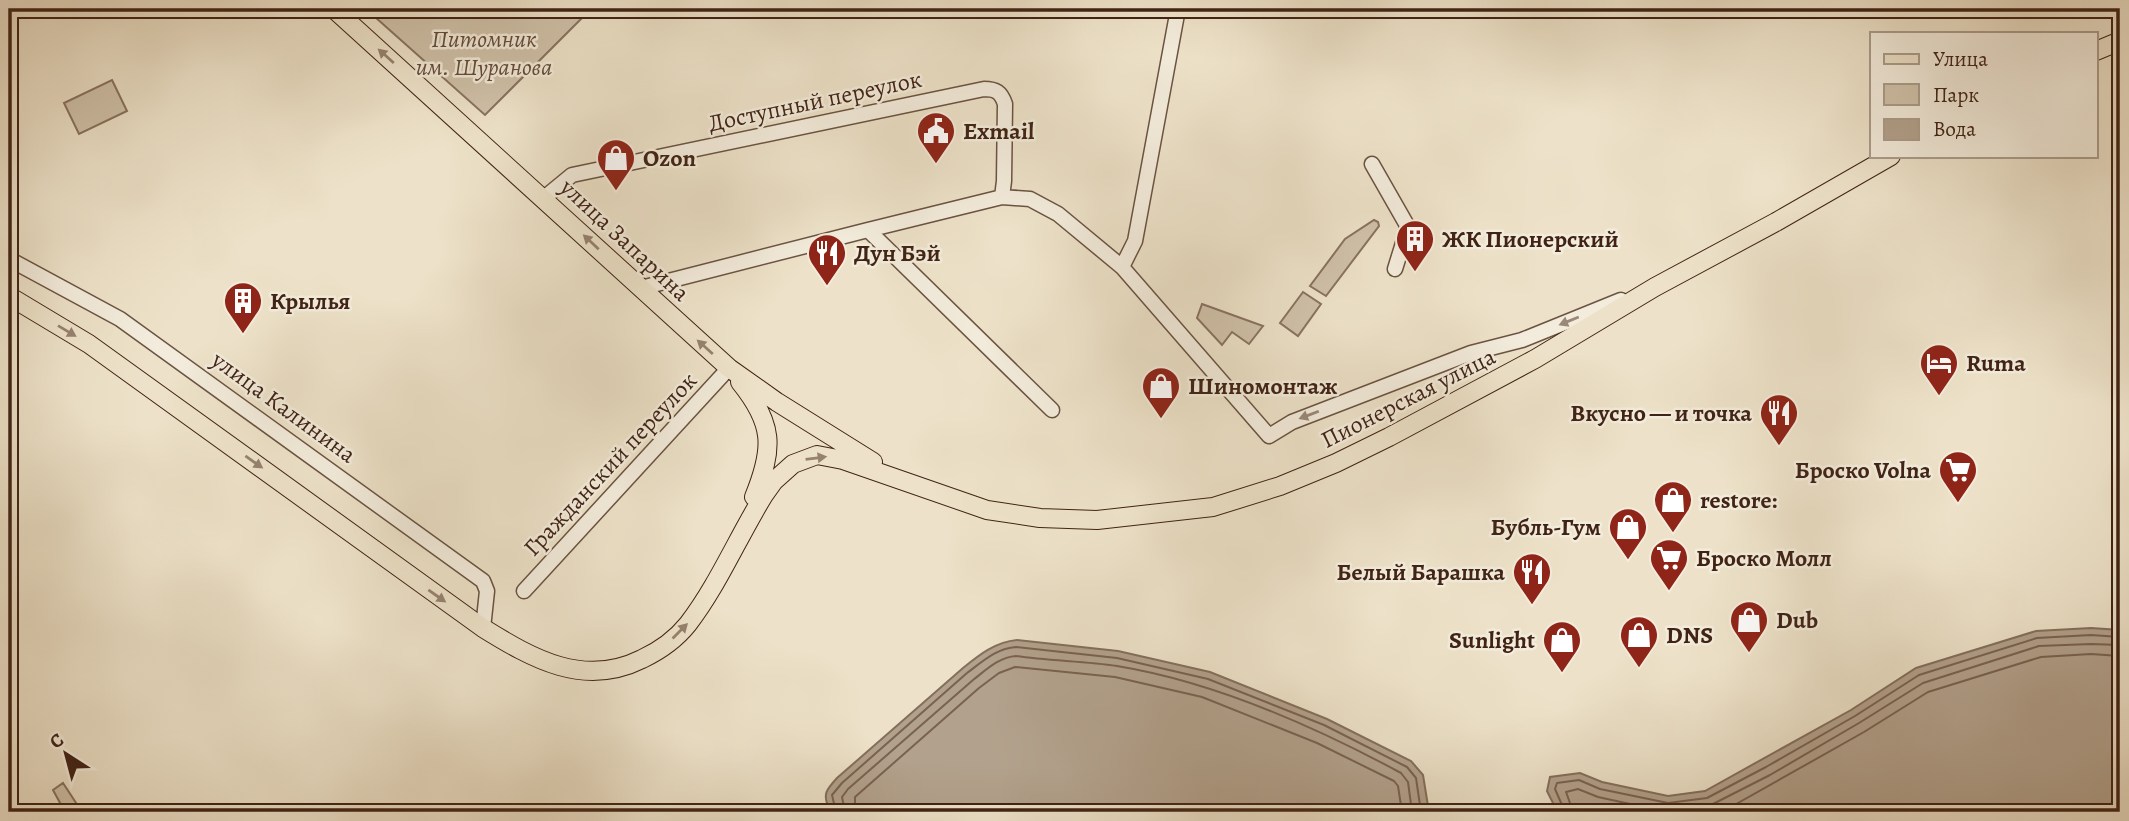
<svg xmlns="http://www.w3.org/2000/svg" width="2129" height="821" font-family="Alegreya,serif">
<rect width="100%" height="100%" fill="#ede2c9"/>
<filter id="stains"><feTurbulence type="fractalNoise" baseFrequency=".00286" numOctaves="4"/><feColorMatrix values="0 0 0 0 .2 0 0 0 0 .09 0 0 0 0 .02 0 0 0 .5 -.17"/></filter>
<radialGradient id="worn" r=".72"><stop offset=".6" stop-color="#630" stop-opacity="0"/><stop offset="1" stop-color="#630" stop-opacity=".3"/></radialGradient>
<path fill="#d0c2aa" stroke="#887260" stroke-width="2" d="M366 9H591L485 115Z
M112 80 127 111 79 134 64 103Z
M1374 220 1378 222 1379 226 1326 296 1310 286 1345 239Z
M1303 292 1321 304 1298 336 1280 323Z
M1202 304 1263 326 1249 344 1232 332 1222 345 1197 318Z
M63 783 82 812H65L53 790Z"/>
<path fill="#b2a18c" stroke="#846f5c" stroke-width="2" d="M2091 628 2120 630V812H1553L1555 807 1547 791 1550 777 1580 773 1602 782 1668 796 1705 791 1851 710 1916 668 2036 631Z
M1017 640 1118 651 1210 672 1327 719 1411 761 1423 775 1429 812H829V808C822 794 827 789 837 778L963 668C979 655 995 642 1017 640Z"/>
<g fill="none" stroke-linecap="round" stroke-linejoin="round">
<path stroke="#796250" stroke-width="2" d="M836 812 832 795 842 783 967 673C982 662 997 648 1016 647L1117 658 1208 679 1324 725 1407 767 1416 778 1421 812
M845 812 842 797 848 789 973 680C986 670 999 657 1016 656 1049 661 1084 661 1117 666 1215 682 1314 726 1401 773L1408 782 1412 812
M855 812V797L979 688 999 673 1015 667 1115 677 1202 697 1317 743 1394 781 1398 786 1402 812
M1560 812 1562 805 1555 789 1557 783 1579 780 1600 789 1668 803 1707 798 1766 767 1855 716 1919 675 2037 638 2091 635 2120 637
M1570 812V803L1566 792 1578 789 1598 797 1667 812 1709 806 1770 775 1859 723 1923 683 2039 646 2091 644 2120 645
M1722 812 1864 732 1928 692 2041 657 2091 654 2120 656"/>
<defs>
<path id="minor" d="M1372 164 1408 227 1395 269
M544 198 572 175 984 89C996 89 1001 92 1005 104L1004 181 1002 197
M868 230 1002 197 1030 199 1058 214 1122 267 1269 436 1292 422 1471 353 1522 340 1621 300
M9 259 120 319 483 581 487 591 483 628
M1122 267 1135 241 1178 9
M641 288 868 230 1052 410
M524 591 729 368"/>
<path id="major" d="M334 9 729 368 777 402 873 462
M2096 51 2120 41
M9 296 89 344 483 628C533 659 584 688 642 659 659 651 676 639 688 624 718 585 738 537 764 495L774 481 793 464 817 455 843 460 987 510 1040 518 1097 520 1213 507 1280 486 1336 463 1389 437 1535 359 1655 287 1776 222 1891 156
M740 382C774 424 774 448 754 497"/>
</defs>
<use href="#minor" stroke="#6b5342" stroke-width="17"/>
<use href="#major" stroke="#402315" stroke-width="20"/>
<use href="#minor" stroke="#f3ecdc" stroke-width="14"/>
<use href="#major" stroke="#ede2c9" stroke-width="18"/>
</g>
<defs><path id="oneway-solid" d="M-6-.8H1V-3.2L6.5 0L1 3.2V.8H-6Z" transform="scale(1.75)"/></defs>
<g fill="#96826f">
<use href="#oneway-solid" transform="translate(386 56) rotate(-138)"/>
<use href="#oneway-solid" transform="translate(591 242) rotate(-137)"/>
<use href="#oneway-solid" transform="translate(67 331) rotate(31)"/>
<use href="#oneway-solid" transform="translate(705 347) rotate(-138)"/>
<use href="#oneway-solid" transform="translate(816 458) rotate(-7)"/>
<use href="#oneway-solid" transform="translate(254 462) rotate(35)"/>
<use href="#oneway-solid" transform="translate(437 596) rotate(35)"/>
<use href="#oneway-solid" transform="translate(680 631) rotate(-45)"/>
</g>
<g fill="#9a8878">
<use href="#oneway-solid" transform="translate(1569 321) rotate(158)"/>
<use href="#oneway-solid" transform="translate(1309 415) rotate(159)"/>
</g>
<defs>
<symbol id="civic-pin" viewBox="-11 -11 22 30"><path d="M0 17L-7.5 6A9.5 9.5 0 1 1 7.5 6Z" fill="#8f2418" stroke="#f3ecdc"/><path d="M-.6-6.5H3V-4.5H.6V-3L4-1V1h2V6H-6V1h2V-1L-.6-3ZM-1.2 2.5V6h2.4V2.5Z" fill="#fff"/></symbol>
<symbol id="shop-pin" viewBox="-11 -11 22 30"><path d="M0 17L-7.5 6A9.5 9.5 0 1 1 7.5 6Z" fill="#8f2418" stroke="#f3ecdc"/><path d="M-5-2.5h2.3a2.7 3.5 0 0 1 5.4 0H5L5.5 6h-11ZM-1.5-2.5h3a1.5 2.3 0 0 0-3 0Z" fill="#fff"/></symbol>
<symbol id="building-pin" viewBox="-11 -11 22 30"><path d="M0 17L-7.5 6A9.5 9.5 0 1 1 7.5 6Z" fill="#8f2418" stroke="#f3ecdc"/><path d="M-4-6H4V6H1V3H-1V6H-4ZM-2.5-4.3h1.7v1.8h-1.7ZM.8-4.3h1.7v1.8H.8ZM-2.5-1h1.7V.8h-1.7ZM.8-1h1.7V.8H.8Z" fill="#fff"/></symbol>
<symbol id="restaurant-pin" viewBox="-11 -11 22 30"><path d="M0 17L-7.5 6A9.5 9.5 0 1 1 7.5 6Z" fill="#8f2418" stroke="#f3ecdc"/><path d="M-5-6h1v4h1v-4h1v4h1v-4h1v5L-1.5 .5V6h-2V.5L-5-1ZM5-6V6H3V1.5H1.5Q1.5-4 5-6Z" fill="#fff"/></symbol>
<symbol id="hotel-pin" viewBox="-11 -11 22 30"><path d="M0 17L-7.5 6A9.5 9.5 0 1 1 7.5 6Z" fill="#8f2418" stroke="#f3ecdc"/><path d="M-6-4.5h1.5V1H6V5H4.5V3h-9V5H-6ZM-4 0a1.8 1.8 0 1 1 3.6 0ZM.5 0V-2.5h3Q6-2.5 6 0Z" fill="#fff"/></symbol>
<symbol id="supermarket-pin" viewBox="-11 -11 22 30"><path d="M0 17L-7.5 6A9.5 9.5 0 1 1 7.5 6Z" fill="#8f2418" stroke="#f3ecdc"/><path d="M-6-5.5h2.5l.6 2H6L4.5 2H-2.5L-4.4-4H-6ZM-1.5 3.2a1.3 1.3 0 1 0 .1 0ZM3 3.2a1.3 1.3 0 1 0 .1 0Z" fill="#fff"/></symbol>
</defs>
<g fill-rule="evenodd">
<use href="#civic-pin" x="914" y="109" width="44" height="60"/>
<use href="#shop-pin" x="594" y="136" width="44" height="60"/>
<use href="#building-pin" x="1393" y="217" width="44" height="60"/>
<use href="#restaurant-pin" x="805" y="231" width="44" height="60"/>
<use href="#building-pin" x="221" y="279" width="44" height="60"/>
<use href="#hotel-pin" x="1917" y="341" width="44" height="60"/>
<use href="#shop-pin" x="1139" y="364" width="44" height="60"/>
<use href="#restaurant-pin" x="1757" y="391" width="44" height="60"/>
<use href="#supermarket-pin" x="1936" y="448" width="44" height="60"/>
<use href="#shop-pin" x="1651" y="478" width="44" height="60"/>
<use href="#shop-pin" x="1606" y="505" width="44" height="60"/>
<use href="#supermarket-pin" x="1647" y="536" width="44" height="60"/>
<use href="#restaurant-pin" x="1510" y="550" width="44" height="60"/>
<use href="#shop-pin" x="1727" y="598" width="44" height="60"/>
<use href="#shop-pin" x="1617" y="613" width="44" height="60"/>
<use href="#shop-pin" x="1540" y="618" width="44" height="60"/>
</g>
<g text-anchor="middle" stroke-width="5" stroke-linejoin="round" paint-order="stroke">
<g font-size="24" font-style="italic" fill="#644b3a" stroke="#f3ecdc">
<text x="484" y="47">Питомник<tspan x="484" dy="28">им. Шуранова</tspan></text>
</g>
<g font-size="24" fill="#402315" stroke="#f3ecdc">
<text transform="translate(815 101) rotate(-12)" y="8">Доступный переулок</text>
<text transform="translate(625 240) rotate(43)" y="8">улица Запарина</text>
<text transform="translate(1408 398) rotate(-27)" y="8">Пионерская улица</text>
<text transform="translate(284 407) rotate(36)" y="8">улица Калинина</text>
<text transform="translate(610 464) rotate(-47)" y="8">Гражданский переулок</text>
</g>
<g font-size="24" font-weight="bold" fill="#402315" stroke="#f3ecdc" text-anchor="start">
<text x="963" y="139">Exmail</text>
<text x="643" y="166">Ozon</text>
<text x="1442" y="247">ЖК Пионерский</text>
<text x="854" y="261">Дун Бэй</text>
<text x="270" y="309">Крылья</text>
<text x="1966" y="371">Ruma</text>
<text x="1188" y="394">Шиномонтаж</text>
<text x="1752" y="421" text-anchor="end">Вкусно — и точка</text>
<text x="1931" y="478" text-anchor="end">Броско Volna</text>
<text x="1700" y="508">restore:</text>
<text x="1601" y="535" text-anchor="end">Бубль-Гум</text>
<text x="1696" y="566">Броско Молл</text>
<text x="1505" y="580" text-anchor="end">Белый Барашка</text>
<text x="1776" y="628">Dub</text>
<text x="1666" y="643">DNS</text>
<text x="1535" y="648" text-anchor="end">Sunlight</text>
</g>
</g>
<rect width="2129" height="821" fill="none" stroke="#ede2c9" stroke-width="35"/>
<rect x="10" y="10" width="2108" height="800" fill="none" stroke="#402315" stroke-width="3.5"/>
<rect x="18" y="18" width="2094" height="786" fill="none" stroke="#402315" stroke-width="2"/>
<rect x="1870" y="32" width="228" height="126" fill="#f3ecdc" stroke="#ab9c8c" stroke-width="2"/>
<rect x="1884" y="54" width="35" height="10" fill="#ede2c9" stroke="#ab9c8c" stroke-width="2"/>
<text x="1933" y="66" font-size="21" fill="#402315">Улица</text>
<rect x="1884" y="84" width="35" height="21" fill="#d0c2aa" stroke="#ab9c8c" stroke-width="2"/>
<text x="1933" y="102" font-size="21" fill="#402315">Парк</text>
<rect x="1884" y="119" width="35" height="21" fill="#b2a18c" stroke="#ab9c8c" stroke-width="2"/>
<text x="1933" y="136" font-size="21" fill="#402315">Вода</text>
<g transform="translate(66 754) rotate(324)" stroke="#f3ecdc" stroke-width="5" paint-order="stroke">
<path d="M0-5L12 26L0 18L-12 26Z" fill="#402315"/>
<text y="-10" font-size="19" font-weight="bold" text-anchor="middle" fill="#402315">С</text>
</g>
<rect width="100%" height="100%" filter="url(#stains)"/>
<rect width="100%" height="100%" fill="url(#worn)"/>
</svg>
